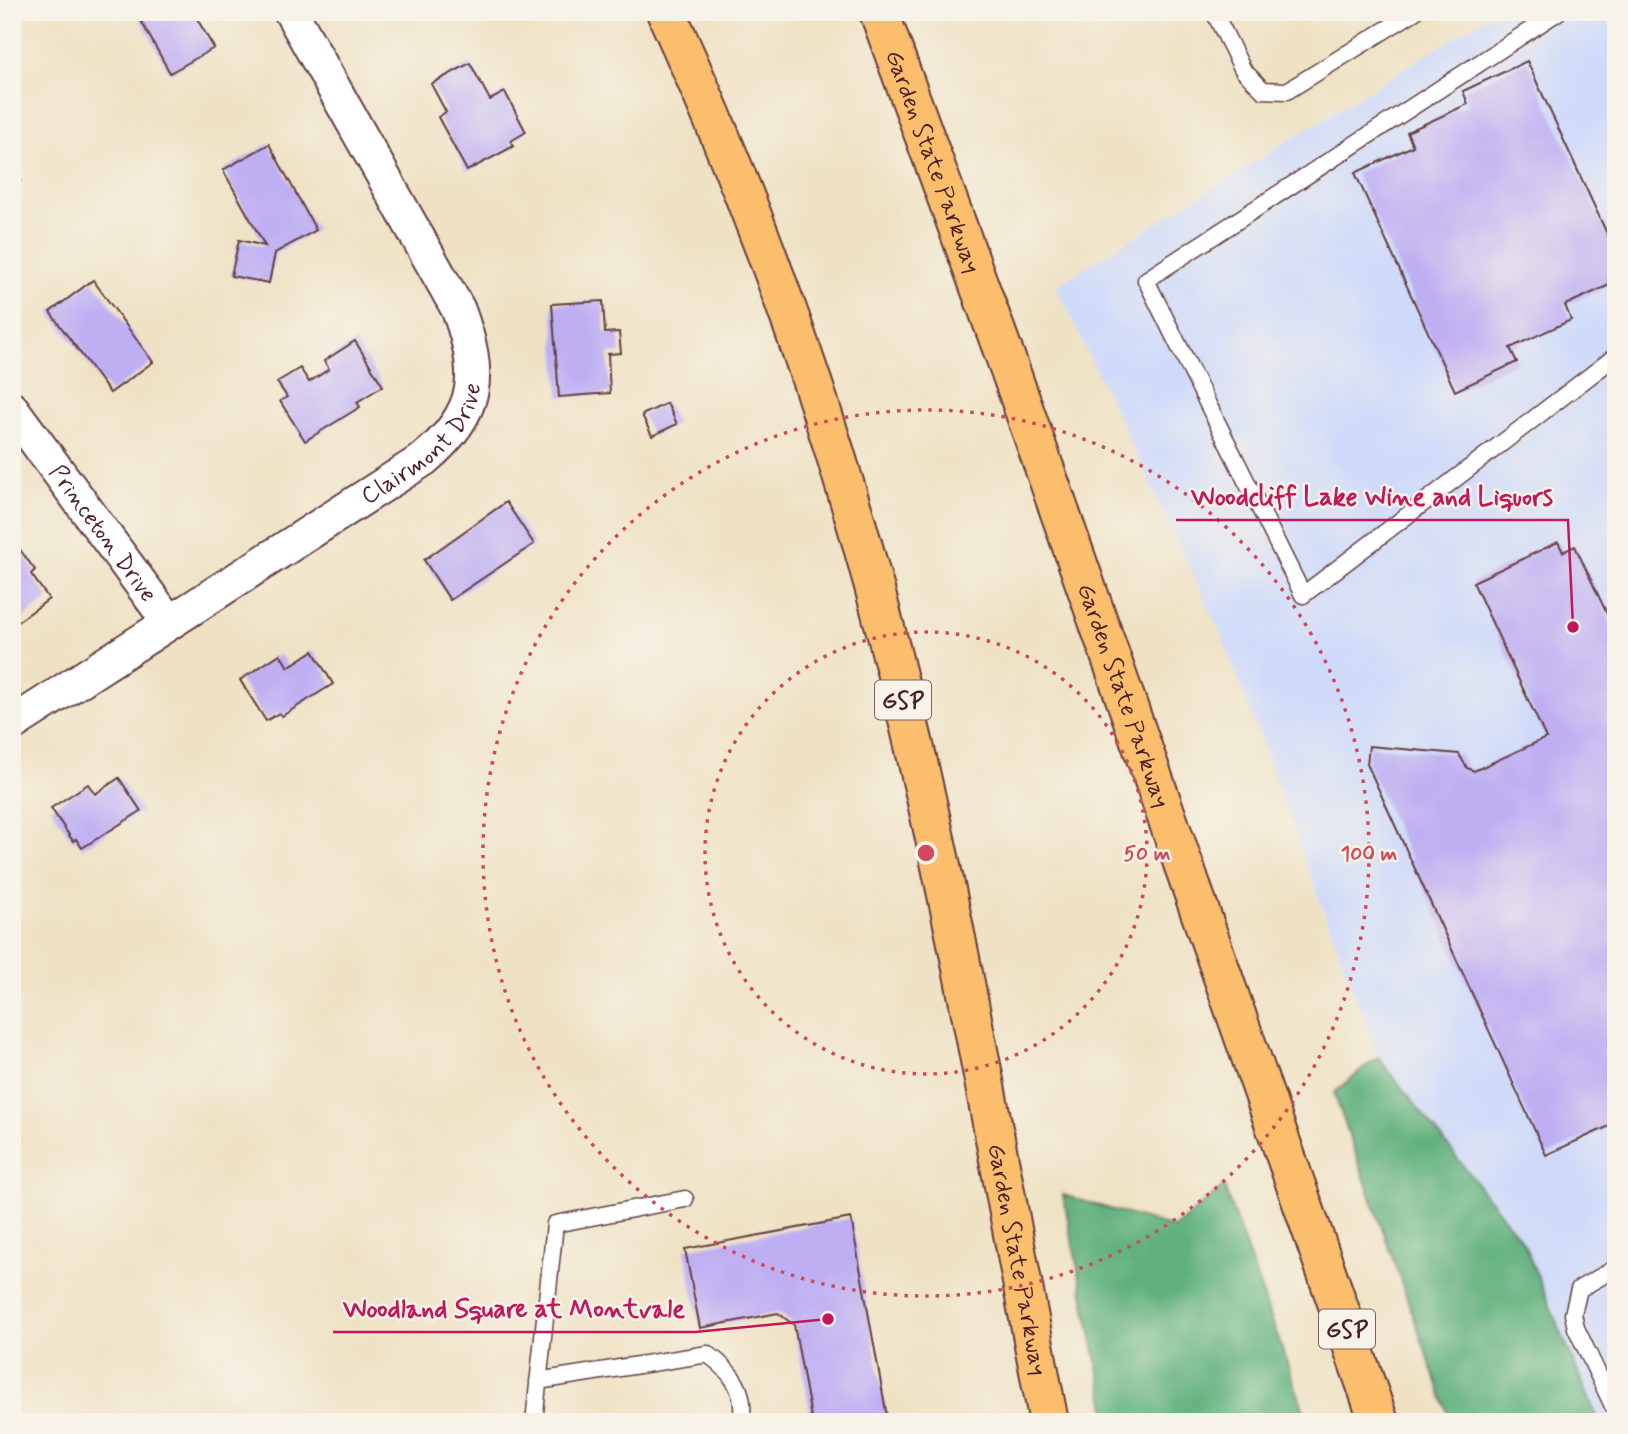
<svg xmlns="http://www.w3.org/2000/svg" width="1628" height="1434" font-family="Mynerve,sans-serif">
<rect width="100%" height="100%" fill="#f7f3e8"/>
<filter id="ink" filterUnits="userSpaceOnUse"><feTurbulence type="fractalNoise" baseFrequency=".0143" numOctaves="2"/><feDisplacementMap in="SourceGraphic" scale="14" xChannelSelector="R" yChannelSelector="G"/><feConvolveMatrix kernelMatrix="1 2 1 2 8 2 1 2 1" color-interpolation-filters="sRGB"/></filter>
<filter id="wash" filterUnits="userSpaceOnUse"><feTurbulence type="fractalNoise" baseFrequency=".00686" numOctaves="4" result="noise"/><feDisplacementMap in="SourceGraphic" scale="28" xChannelSelector="R" yChannelSelector="G"/><feGaussianBlur stdDeviation="1.57" result="paint"/><feColorMatrix in="noise" values="0 0 0 0 0 0 0 0 0 0 0 0 0 0 0 0 0 1.4 0 .05"/><feComposite in="paint" operator="in"/></filter>
<g filter="url(#wash)">
<rect width="100%" height="100%" fill="#efe2c4"/>
<path fill="#cfdafa" d="M1495 12H1616V1422H1599L1523 1242 1378 1057 1223 638 1056 286Z"/>
<path fill="#5fb07b" stroke="#546853" stroke-width="2" d="M1378 1057 1523 1242 1599 1422H1451L1334 1093Z
M1224 1186 1308 1422H1109L1063 1195 1174 1228Z"/>
<g id="blocks">
<path fill="#beaff3" d="M136 12H193L214 48 170 73Z
M1527 61 1616 253V282L1565 305 1571 320 1510 348 1517 362 1455 391 1355 173 1413 146 1407 132 1468 104 1463 91Z
M470 63 490 100 505 92 526 132 511 141 514 146 467 171 438 117 446 112 431 84Z
M269 144 316 230 275 253 269 283 231 276 239 240 265 246 223 170Z
M12 170 20 181 12 187Z
M93 280 153 362 110 393 50 312Z
M603 301 605 333 619 332 621 353 608 354 610 393 559 397 552 304Z
M355 341 383 386 357 402 360 407 305 441 280 401 287 397 277 382 300 368 309 382 329 369 324 361Z
M667 403 677 424 652 436 642 415Z
M506 502 534 544 450 600 424 560Z
M12 539 35 570 31 574 49 599 12 626Z
M1558 542 1563 552 1575 546 1616 633V1123L1546 1155 1367 764 1369 746 1459 754 1467 768 1474 771 1546 738 1473 582Z
M313 651 333 684 282 716 279 713 266 721 240 680 280 654 288 667Z
M119 778 141 811 82 848 76 839 73 841 51 808 88 784 95 794Z
M851 1218 888 1422H812L794 1325 778 1313 700 1328 685 1249Z"/>
</g>
</g>
<g filter="url(#ink)">
<use href="#blocks" fill-opacity="0" stroke="#633c42" stroke-width="2"/>
<g fill="none" stroke-linecap="round" stroke-linejoin="round">
<defs>
<path id="lane" d="M1214 12 1243 70 1263 90 1287 91 1414 12
M1558 12 1146 280 1303 595 1616 356
M1616 1268 1579 1289 1573 1314 1576 1328 1616 1412
M538 1381 708 1354C732 1372 747 1391 741 1422
M534 1422 555 1224 685 1199"/>
<g id="street">
<path id="s1" d="M12 409 169 622"/>
<path id="s2" d="M12 724 424 459C479 413 483 375 458 309L291 12"/>
</g>
<g id="highway">
<path id="s3" d="M666 12C764 226 842 451 898 679 959 924 1000 1174 1049 1422"/>
<path id="s4" d="M879 12 1010 370 1379 1422"/>
</g>
</defs>
<use href="#lane" stroke="#633c42" stroke-width="19"/>
<use href="#street" stroke="#633c42" stroke-width="37"/>
<use href="#highway" stroke="#633c42" stroke-width="42"/>
<use href="#lane" stroke="#fff" stroke-width="16"/>
<use href="#street" stroke="#fff" stroke-width="33"/>
<use href="#highway" stroke="#fabe6d" stroke-width="38"/>
</g>
</g>
<g fill="none" stroke="#d1495b" stroke-width="3.5" stroke-dasharray="3.5 7">
<circle cx="926" cy="853" r="221"/>
<circle cx="926" cy="853" r="443"/>
</g>
<g text-anchor="middle" stroke-width="5" stroke-linejoin="round" paint-order="stroke">
<g fill="#f7f3e8" stroke="#7e5f64" stroke-width="2">
<rect x="875" y="680.5" width="56" height="39" rx="5"/>
<rect x="1319" y="1309.5" width="56" height="39" rx="5"/>
</g>
<g font-size="23" font-weight="bold" fill="#4a1f2b">
<text x="903" y="708">GSP</text>
<text x="1347" y="1337">GSP</text>
</g>
<g font-size="24" fill="#4a1f2b" stroke="#f7f3e8">
<text dy="8" stroke="none"><textPath href="#s4" startOffset="159">Garden State Parkway</textPath></text>
<text dy="8" stroke="none"><textPath href="#s2" startOffset="500">Clairmont Drive</textPath></text>
<text dy="8" stroke="none"><textPath href="#s1" startOffset="154">Princeton Drive</textPath></text>
<text dy="8" stroke="none"><textPath href="#s4" startOffset="726">Garden State Parkway</textPath></text>
<text dy="8" stroke="none"><textPath href="#s3" startOffset="1300">Garden State Parkway</textPath></text>
</g>
</g>
<circle cx="926" cy="853" r="10" fill="#d1495b" stroke="#f7f3e8" stroke-width="3.5"/>
<g font-size="21" text-anchor="middle" font-weight="bold" fill="#d1495b" stroke="#f7f3e8" stroke-width="5" stroke-linejoin="round" paint-order="stroke">
<text x="1147" y="860">50 m</text>
<text x="1369" y="860">100 m</text>
</g>
<path fill="none" stroke="#c2185b" stroke-width="2.5" d="M1573 627L1568 520H1176M828 1319L695 1332H333"/>
<g fill="#c2185b" stroke="#f7f3e8" stroke-width="2.5">
<circle cx="1573" cy="627" r="7"/>
<circle cx="828" cy="1319" r="7"/>
</g>
<g font-size="26" text-anchor="middle" font-weight="bold" fill="#c2185b" stroke="#f7f3e8" stroke-width="5" stroke-linejoin="round" paint-order="stroke">
<text x="1372" y="505">Woodcliff Lake Wine and Liquors</text>
<text x="514" y="1317">Woodland Square at Montvale</text>
</g>
<rect width="1628" height="1434" fill="none" stroke="#f7f3e8" stroke-width="42"/>
</svg>
